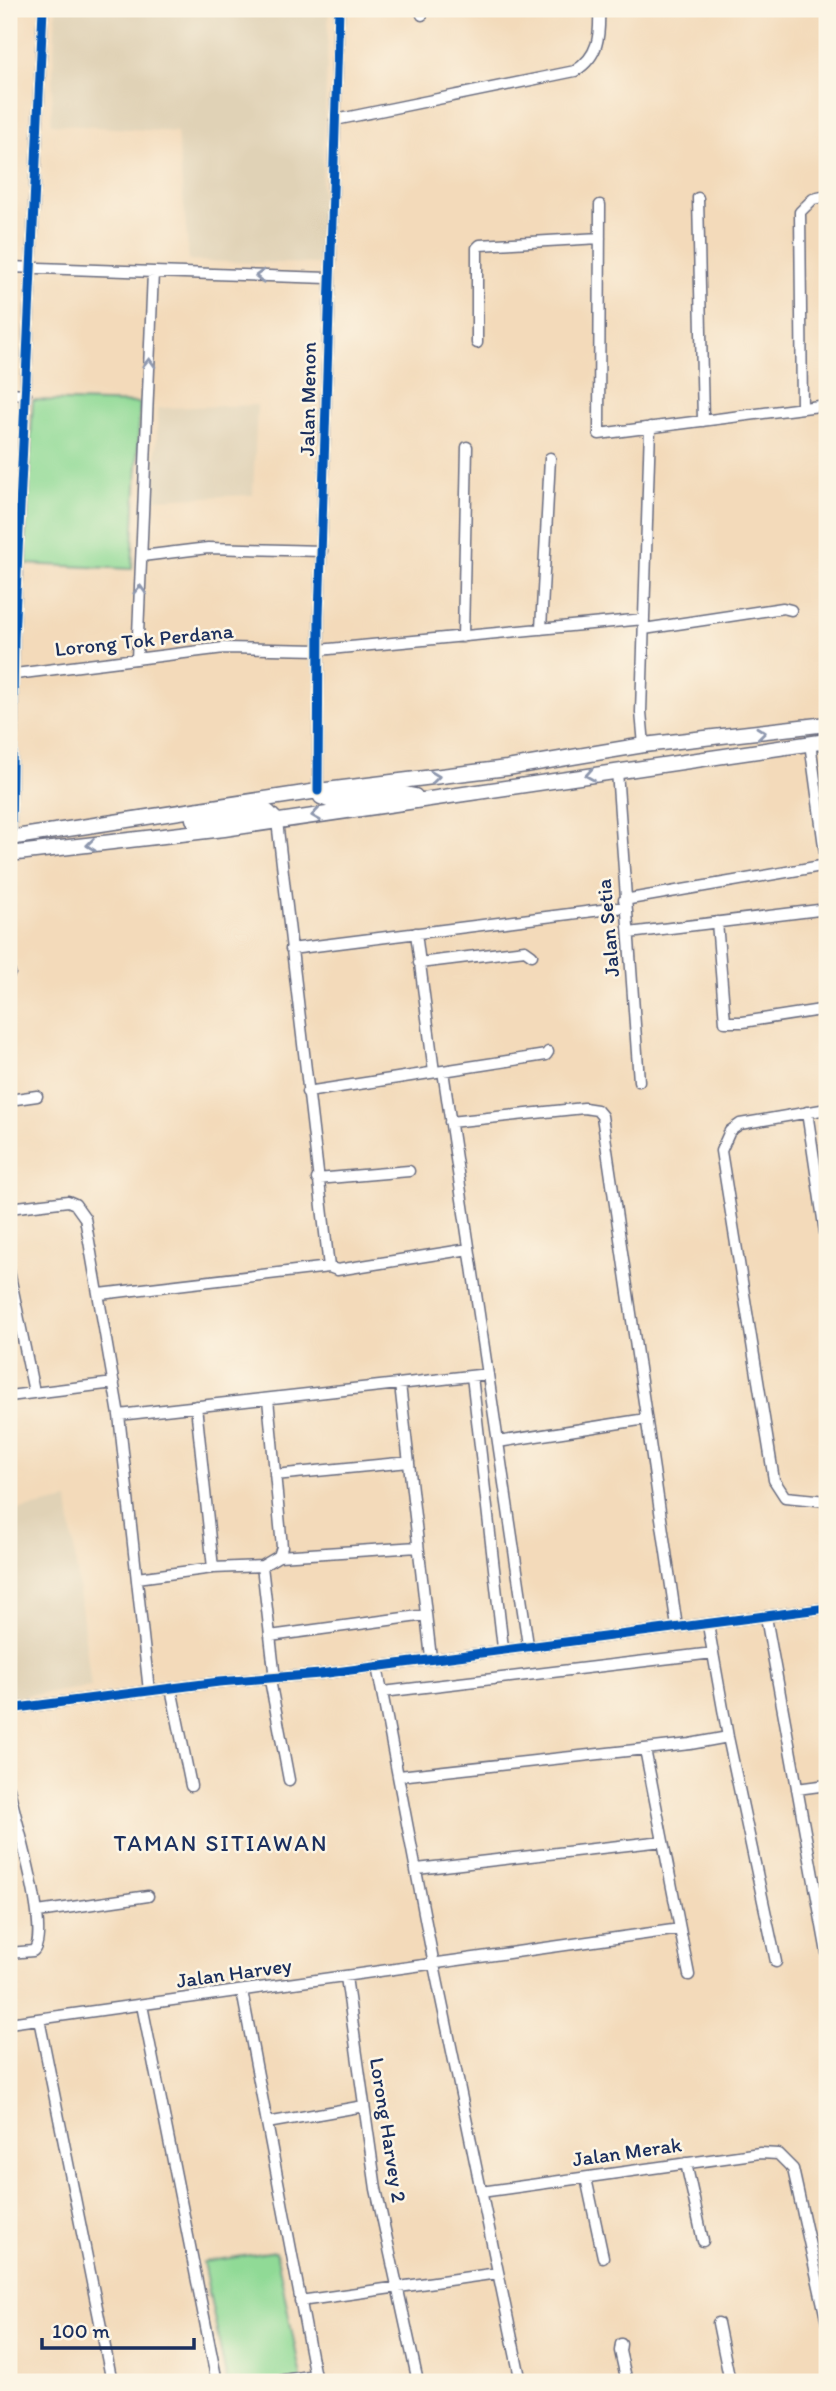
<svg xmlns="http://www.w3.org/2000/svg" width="836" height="2391" font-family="Itim,sans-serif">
<rect width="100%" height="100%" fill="#fcf5e5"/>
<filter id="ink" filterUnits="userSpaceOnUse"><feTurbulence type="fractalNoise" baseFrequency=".0143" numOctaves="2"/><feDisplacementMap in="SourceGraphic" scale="14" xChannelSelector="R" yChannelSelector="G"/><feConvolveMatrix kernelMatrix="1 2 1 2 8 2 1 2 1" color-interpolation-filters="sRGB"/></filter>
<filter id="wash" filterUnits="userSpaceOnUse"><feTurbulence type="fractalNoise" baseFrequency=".00686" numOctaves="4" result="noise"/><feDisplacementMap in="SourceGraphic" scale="28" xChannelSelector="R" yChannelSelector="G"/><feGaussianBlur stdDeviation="1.57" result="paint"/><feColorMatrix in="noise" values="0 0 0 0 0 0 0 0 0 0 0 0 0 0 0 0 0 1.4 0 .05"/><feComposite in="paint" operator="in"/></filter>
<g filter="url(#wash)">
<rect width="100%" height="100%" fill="#f3daba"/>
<path fill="#e0d2b6" d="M56 9H329L319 264 189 261 177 132 51 124Z
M257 405 253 495 154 499 158 408Z
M68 1500 91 1687 9 1698V1512Z"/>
<path fill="#90da96" stroke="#56847a" stroke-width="2" d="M33 400 140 403 132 569 24 564Z
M276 2251 302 2382H227L203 2262Z"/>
</g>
<g filter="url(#ink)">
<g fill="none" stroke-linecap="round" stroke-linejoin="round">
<defs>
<path id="minor" d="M422 9V15
M335 120 575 71C599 56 600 36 599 9
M698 198 703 421
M600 205 599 434 827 405
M9 267 328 278
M477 343V248L480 245 600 238
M9 393 26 394
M802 408 800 212 813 199 827 196
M142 556 208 548 322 551
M541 629 550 458
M644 629 783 608 791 610
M463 637 467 447
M137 659 153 272
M15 674 224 648 319 650 644 619
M810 743 827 868
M644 745 641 712 650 427
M617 771 639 1081
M318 791 319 616 339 9
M277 821 329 1267
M11 837 14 639 43 9
M624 900 827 865
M717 922 725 1022H743L827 1009
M416 933 434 1072
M629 933 827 909
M291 949 625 907
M419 963 525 950 532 955
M9 973H10
M443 1071 528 1645
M307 1092 546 1055 548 1052
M9 1100 37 1096
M827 1109 740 1124 730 1131 721 1151 774 1480 785 1497 827 1501
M807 1112 827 1246
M450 1122 584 1108 597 1110 602 1116 677 1627
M317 1179 409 1171
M9 1208 68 1201 75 1204 85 1218 119 1415 149 1691
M9 1271 34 1392
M100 1294 329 1267 337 1270 469 1249
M472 1376 503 1648
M400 1384 431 1658
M9 1396 114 1383
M268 1399 282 1547 279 1556
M196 1406 213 1568
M119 1415 488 1374
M498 1442 646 1419
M275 1475 409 1462
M262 1566 275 1679
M137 1578 213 1568 262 1566 279 1556 418 1547
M766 1617 827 1953
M708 1625 728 1737 776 1962
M270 1636 426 1615
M377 1666 434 1965 521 2382
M270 1680 289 1780
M171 1688 191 1786
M383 1692 713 1653
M9 1709 219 1682 320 1674 827 1608
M645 1749 689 1975
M399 1776 690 1744 728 1737
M9 1788C14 1816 52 1935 33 1951L9 1953
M797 1789 827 1785
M417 1869 663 1841
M38 1912 148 1896
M346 1977 376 2189 418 2382
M242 1991 316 2382
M142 2005 217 2382
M39 2019 112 2382
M9 2023 680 1929
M267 2123 364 2106
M686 2163 703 2241
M586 2178 603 2257
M481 2192 760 2153 778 2154 793 2169 827 2323
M300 2301 498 2273
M718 2323 730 2382
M621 2344 620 2351 627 2382
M272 2382 314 2375"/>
<path id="highway" d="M318 791 321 797 331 801 400 793 415 796
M193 819 260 812H268L277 821
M9 838 318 791 507 768 644 745 827 724
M9 854 224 829 827 741"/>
</defs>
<use href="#minor" stroke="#676b7e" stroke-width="13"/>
<use href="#highway" stroke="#676b7e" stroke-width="17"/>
<use href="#minor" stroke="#fff" stroke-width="10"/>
<use href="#highway" stroke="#fff" stroke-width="14"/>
<defs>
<path id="cycleway" d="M318 791 319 616 339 9
M11 837 14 639 43 9
M9 1709 219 1682 320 1674 827 1608"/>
</defs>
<use href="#cycleway" stroke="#fcf5e5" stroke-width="13"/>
<use href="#cycleway" stroke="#0057b8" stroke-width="9"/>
</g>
<defs><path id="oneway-chevron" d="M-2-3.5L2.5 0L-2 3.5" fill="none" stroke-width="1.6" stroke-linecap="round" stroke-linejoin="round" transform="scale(1.75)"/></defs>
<g stroke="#8d97ae">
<use href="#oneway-chevron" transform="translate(260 276) rotate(-178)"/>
<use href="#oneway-chevron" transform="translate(149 363) rotate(-88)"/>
<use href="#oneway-chevron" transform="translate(140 590) rotate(-88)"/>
<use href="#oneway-chevron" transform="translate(761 733) rotate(-6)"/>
<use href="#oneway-chevron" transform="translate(590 775) rotate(171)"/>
<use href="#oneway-chevron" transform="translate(435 777) rotate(-7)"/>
<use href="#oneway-chevron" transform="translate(316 815) rotate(172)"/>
<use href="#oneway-chevron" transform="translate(91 845) rotate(173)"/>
</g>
</g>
<g text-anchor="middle" stroke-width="5" stroke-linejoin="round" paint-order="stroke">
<g font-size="21" fill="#1b2f5e" stroke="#fcf5e5">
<text transform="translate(308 399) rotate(-89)" y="7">Jalan Menon</text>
<text transform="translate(144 640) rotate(-6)" y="7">Lorong Tok Perdana</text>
<text transform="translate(608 928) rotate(-95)" y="7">Jalan Setia</text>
<text transform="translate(234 1973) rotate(-8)" y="7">Jalan Harvey</text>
<text transform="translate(388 2130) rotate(81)" y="7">Lorong Harvey 2</text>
<text transform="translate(627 2152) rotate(-8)" y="7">Jalan Merak</text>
</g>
<g font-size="23" letter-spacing="2" fill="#1b2f5e" stroke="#fcf5e5">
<text x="221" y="1851">TAMAN SITIAWAN</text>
</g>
</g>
<rect width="836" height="2391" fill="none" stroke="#fcf5e5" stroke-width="35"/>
<path d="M42 2338v10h152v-10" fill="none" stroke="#1b2f5e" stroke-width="3.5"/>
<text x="52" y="2338" font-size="21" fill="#1b2f5e" stroke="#fcf5e5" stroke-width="5" paint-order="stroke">100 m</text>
</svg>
